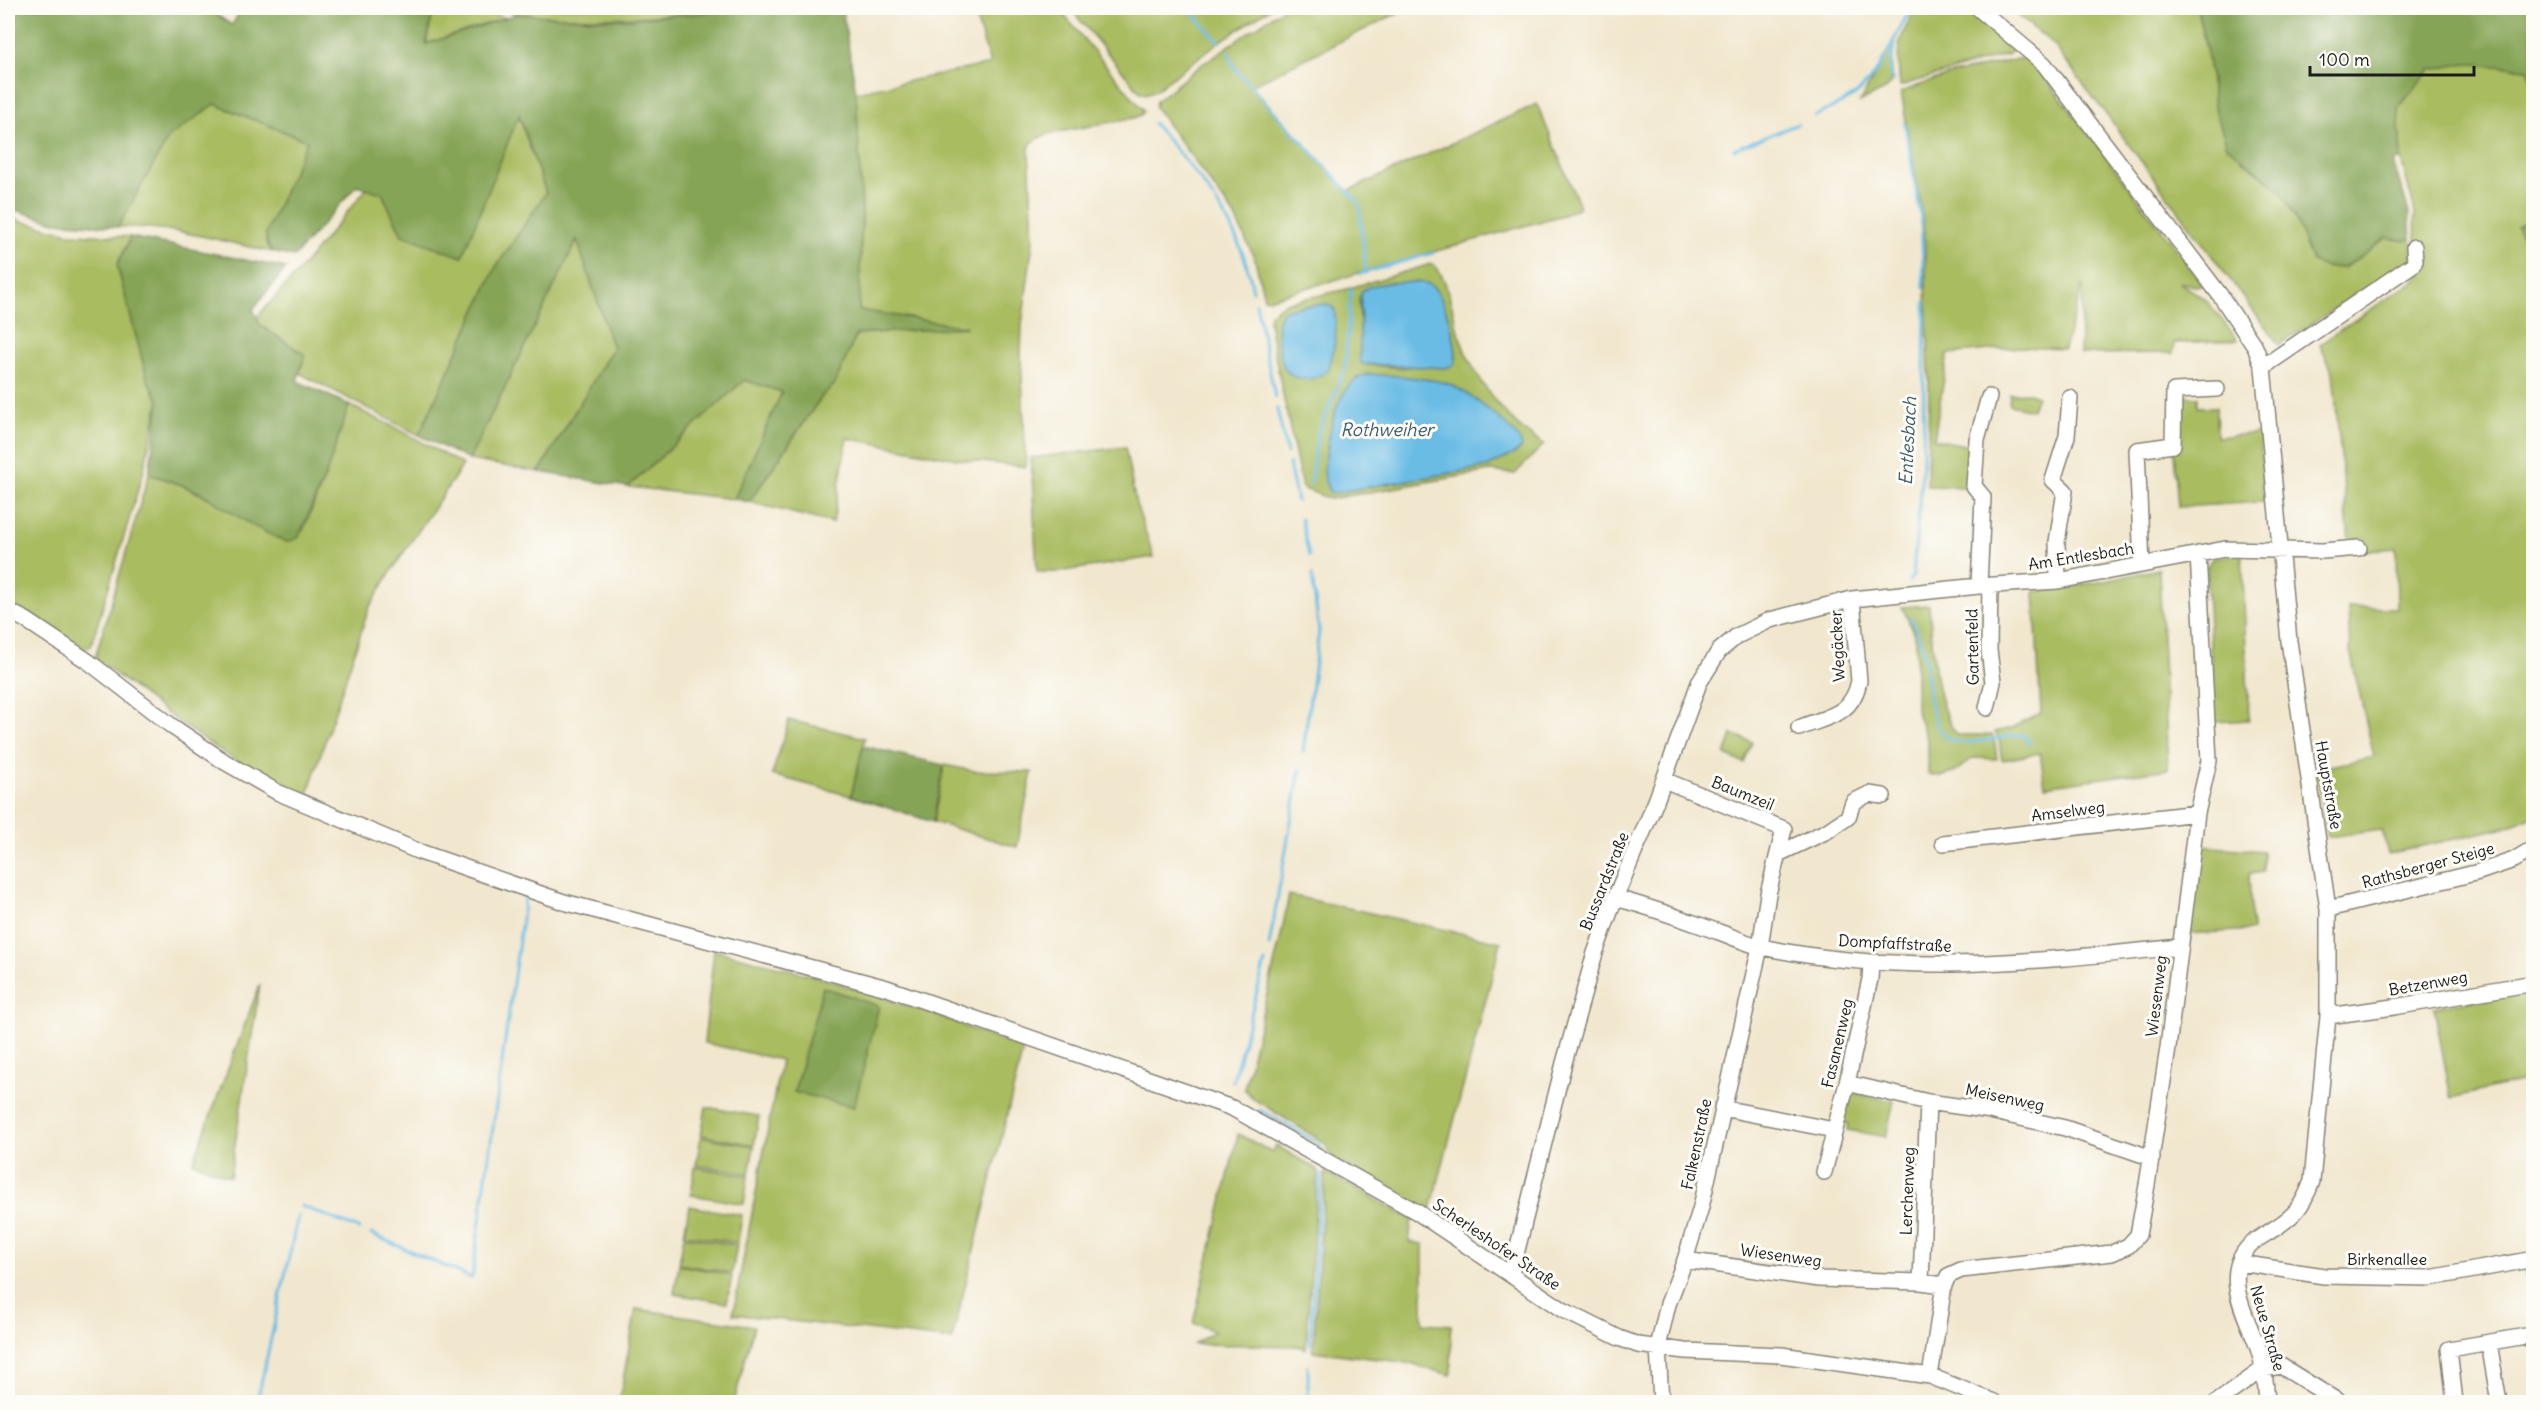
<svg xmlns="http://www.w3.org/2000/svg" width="2541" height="1410" font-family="Delius,sans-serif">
<rect width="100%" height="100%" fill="#fdfcf7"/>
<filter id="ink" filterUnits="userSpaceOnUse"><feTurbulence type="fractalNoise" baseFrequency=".0167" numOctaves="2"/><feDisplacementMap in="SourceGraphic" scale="12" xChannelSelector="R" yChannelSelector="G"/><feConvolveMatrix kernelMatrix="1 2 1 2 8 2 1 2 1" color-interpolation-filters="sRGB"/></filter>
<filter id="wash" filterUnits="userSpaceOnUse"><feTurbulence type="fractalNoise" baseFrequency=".008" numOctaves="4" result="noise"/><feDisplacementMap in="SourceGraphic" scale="24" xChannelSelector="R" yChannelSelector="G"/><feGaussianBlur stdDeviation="1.35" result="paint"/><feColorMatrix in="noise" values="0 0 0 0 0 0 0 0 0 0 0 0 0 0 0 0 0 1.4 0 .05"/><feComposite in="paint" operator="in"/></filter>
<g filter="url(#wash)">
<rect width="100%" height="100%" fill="#f1e7ce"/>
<path fill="#a9bc60" stroke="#626c3e" stroke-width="1.5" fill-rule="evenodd" d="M434 8H471L507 18 425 44Z
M483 8H761C668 15 576 26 483 8Z
M969 8H1058L1144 111 1141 115 1134 118 1047 134 1032 142 1029 148 1033 241 1022 325 1021 355 1026 467 957 459 847 438 833 523 749 502 822 396 834 385 857 334 963 327 859 310 862 211 856 92 990 64 975 15Z
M1070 8H1271L1219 42 1156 90 1145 94 1139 91Z
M1284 8H1408L1250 86 1348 191 1537 104 1580 207 1563 215 1268 299 1264 298 1255 259 1234 215 1155 107 1156 101 1201 65Z
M1916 8H1961L2013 46V49L2008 54 1900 86C1896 46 1897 43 1916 8Z
M2009 8H2197L2208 57 2214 105 2242 160 2281 190 2296 220 2345 268 2388 237 2404 241 2411 238 2413 258 2279 345 2054 45Z
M1895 37 1890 85 1883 91 1860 102Z
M2027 57 2030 58 2204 285 2195 286 2179 282 2205 299 2238 340 2174 343 2173 353 2080 354 2083 284 2064 349 2020 347 1948 354 1934 439 1970 446 1965 487 1927 486 1929 383 1925 252 1923 221 1901 92 1948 75Z
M2465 63 2528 69 2534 81 2533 218 2516 226 2534 257V459L2531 461 2534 466 2533 816 2510 826 2388 854 2382 830 2328 837 2316 769 2374 757 2350 651 2348 607 2397 608 2396 548 2361 551 2360 541 2349 542 2333 373 2320 345 2335 333 2420 277 2416 247 2415 212 2401 159 2398 108 2430 70Z
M215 104 307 141 266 233V244L272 252C225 242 165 224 118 227L169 136Z
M518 114 546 193 496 267 419 435 299 373 305 355 260 325 257 317 298 272 367 188 382 193 402 235Z
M8 218 73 234 131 237 117 265 148 381 159 400 143 473 91 646 84 649 39 618 8 603Z
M577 239 613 348 539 472 469 460Z
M1431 264C1447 269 1454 319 1459 335 1473 377 1506 423 1544 444L1515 474 1490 471 1330 499 1302 488 1277 365 1269 321 1270 314 1285 303 1343 290ZM1417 282C1421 282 1427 283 1430 285 1444 293 1457 345 1456 360L1401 368 1362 364 1359 297 1376 286ZM1357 377 1520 450 1487 467 1333 493 1329 491C1317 461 1336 401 1357 377Z
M744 380 782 392 734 499 628 487Z
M2029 393 2037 396 2032 410 2009 405 2010 394Z
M2185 396 2198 397V407H2216L2217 437 2260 433 2264 502 2178 507 2174 451 2181 402Z
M349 405 402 431 463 465 390 573 369 608 307 796C228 765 161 709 95 658L149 474 178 483 202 495 303 531 326 474Z
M1125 447 1136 504 1154 557 1058 572H1037L1031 458Z
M2242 554 2249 720 2214 722 2206 569 2212 558Z
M2159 569 2168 769 2045 786 2040 753 2002 760 1999 741 1995 732 2012 728 2041 713 2034 592 2106 581Z
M1929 605C1933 644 1933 703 1957 735H1992L1995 744 1997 759 1973 758C1958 769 1948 781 1928 774V743L1916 709V641L1911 626 1902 607Z
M789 720 865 738 851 796 772 775Z
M1732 734 1752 742 1744 763 1725 755Z
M944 765 974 771 1032 772 1017 847 933 822Z
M2200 846 2263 851V872L2249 874 2252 930 2188 934Z
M1289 895 1501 942 1430 1213 1337 1160 1329 1153 1325 1143 1255 1100 1244 1089 1281 936Z
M714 950 825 979 944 1018 1023 1050 952 1340 733 1314 781 1060 704 1043Z
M260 984 230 1177 193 1162Z
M2533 989V1079L2451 1098 2434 1007Z
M1851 1093 1894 1101 1886 1137 1847 1130 1848 1124 1841 1122Z
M706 1107 759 1116 754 1145 701 1135Z
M1238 1134 1272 1152 1276 1145 1318 1170 1306 1349 1297 1346 1194 1344 1215 1331 1193 1323Z
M701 1137 754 1146 749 1174 696 1165Z
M695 1167 748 1176 744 1204 691 1195Z
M1325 1172 1412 1219 1409 1242 1423 1244V1323L1451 1325V1375L1402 1362 1313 1351Z
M689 1206 742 1215 738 1243 684 1234Z
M684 1236 737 1245 732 1273 679 1264Z
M679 1265 732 1275 727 1303 674 1294Z
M2533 1267V1299L2530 1300 2525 1268Z
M636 1309 754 1326 734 1402H619Z"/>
<path fill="#86a456" stroke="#516039" stroke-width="1.5" d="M8 8H207L232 25 242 8H434L426 44 517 14 593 19H629L762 8H842L856 92 862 211 859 310 967 327 857 334 834 385 822 396 749 502 734 499 782 392 744 380 628 487 539 472 613 348 577 240 469 460 419 435 496 267 546 193 519 115 462 257 402 235 382 193 357 185 294 257C276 253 266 254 266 233L307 141 215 104 169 137 118 227 55 222 8 208Z
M2197 8H2533V81L2528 69 2465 63 2430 70 2398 108 2401 159 2393 162 2409 213 2411 238 2404 241 2387 237C2361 255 2345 279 2312 262L2296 220 2281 191 2227 146 2214 105 2208 57Z
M2533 218V257L2516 226Z
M131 237 286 268 253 309 260 325 305 355 297 381 349 405 326 474 298 538 287 542C255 530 231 511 202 494 185 485 168 480 149 474L159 400 148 381 117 265Z
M863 746 944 765 933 822 851 796Z
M823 987 879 1006 854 1107 794 1092Z"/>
<path fill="#6abce5" stroke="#436c80" stroke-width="1.5" d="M1417 282C1423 283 1430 283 1434 288 1445 299 1460 350 1454 365L1446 368 1362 364 1360 361 1361 292C1372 281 1401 283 1417 282Z
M1326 304 1334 308C1338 329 1335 350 1328 371 1313 381 1297 384 1284 368 1280 356 1272 322 1283 312 1292 305 1315 306 1326 304Z
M1368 374C1394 376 1422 377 1446 383 1462 387 1521 431 1522 447L1516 453 1487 467 1333 493 1329 491 1325 481 1324 470C1329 439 1332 384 1368 374Z"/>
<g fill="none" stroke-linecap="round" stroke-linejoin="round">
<path stroke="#6abce5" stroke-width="3" d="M1188 8 1219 42
M1228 52 1235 69 1359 203 1366 273
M1893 81 1890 73 1894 42
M1815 116C1829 109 1844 103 1856 94 1880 75 1897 33 1911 8
M1153 123C1196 171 1242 225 1253 291
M1905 124 1921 219 1924 287
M1734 149 1798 124
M1360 274 1433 253
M1256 303 1275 397
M1277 409 1287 453
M1289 464 1297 501
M1310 484 1318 433 1345 369 1351 289
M1301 519 1309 556
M1909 581 1913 575 1923 459 1925 302
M1911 618C1916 629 1921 641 1924 653 1929 677 1925 738 1959 742 1980 745 2003 735 2024 735L2030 744
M1303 752 1319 631 1312 575
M1269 946 1300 770
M1233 1081 1265 962
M1260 1110 1319 1144 1322 1151
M301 1206 359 1229
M371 1234 472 1278 525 897
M1310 1345 1321 1174
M257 1402 298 1216
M1308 1402V1366"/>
</g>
</g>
<g filter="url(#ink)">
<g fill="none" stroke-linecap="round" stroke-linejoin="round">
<defs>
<path id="minor" d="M1978 8 2044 64 2220 295 2255 347 2263 367 2289 641 2328 909V1016L2312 1181C2302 1209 2293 1217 2269 1232 2263 1236 2255 1240 2250 1245 2220 1276 2247 1316 2258 1348 2264 1366 2266 1384 2267 1402
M2263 367 2412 265 2415 261 2414 247
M2142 565 2137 450 2173 445 2174 391 2217 389
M2058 581 2057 542 2065 491 2053 480 2067 436 2070 398
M1979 586 1983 497 1974 486 1977 440 1989 397
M8 611 26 620 89 662 173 727 225 762 277 792 420 852 564 902 887 988 1232 1108 1417 1212 1563 1310 1619 1338 1638 1345 1685 1351 1781 1355 1930 1376 1994 1402
M1987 708 1993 682 1989 650 1990 585
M1799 728C1828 716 1852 716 1859 681L1852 599
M1943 843 2197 813
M1778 854 1827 831 1848 817 1853 802 1869 794 1883 796
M1615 898C1651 907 1685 920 1719 932 1733 937 1748 944 1762 947 1902 977 2040 961 2180 947
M2328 909 2479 872 2514 860 2534 848
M2328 1016 2394 1007 2534 983
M1847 1083 1928 1102 1985 1110 2065 1128 2152 1158
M1722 1108 1834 1130
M1824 1172 1847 1083 1870 979 1871 963
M1685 1260 1819 1279 1921 1282 1944 1285
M2240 1263 2324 1276 2430 1278 2534 1259
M1511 1274 1564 1063 1595 953 1615 898 1656 801 1699 683 1719 651 1737 636 1770 620 1852 599 1979 586 2058 581 2225 549 2323 551 2359 548
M1921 1282 1928 1102
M2489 1343 2499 1402
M1930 1376 1944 1285 1948 1276 1961 1270 2112 1253 2128 1246 2138 1235 2147 1185 2168 1048 2197 813 2209 761 2198 554
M1661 1402 1658 1347 1668 1304 1685 1260 1701 1207 1760 947 1768 894 1784 829 1664 780
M2217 1402 2263 1369 2281 1366 2339 1402
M2455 1402 2449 1349 2532 1335 2534 1345"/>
</defs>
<use href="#minor" stroke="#868275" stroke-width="18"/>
<use href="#minor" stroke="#fff" stroke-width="15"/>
</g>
</g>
<g text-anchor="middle" stroke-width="6" stroke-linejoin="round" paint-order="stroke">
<g font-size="16" fill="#1c1c1c" stroke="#fdfcf7">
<text transform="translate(2081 556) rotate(-9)" y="6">Am Entlesbach</text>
<text transform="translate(1837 646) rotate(-93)" y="6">Wegäcker</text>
<text transform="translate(1972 647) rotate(-91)" y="6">Gartenfeld</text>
<text transform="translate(2329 785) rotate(80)" y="6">Hauptstraße</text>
<text transform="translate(1743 793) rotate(22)" y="6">Baumzeil</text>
<text transform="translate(2068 811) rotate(-7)" y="6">Amselweg</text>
<text transform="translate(2428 865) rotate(-15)" y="6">Rathsberger Steige</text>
<text transform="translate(1604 881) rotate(-68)" y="6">Bussardstraße</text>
<text transform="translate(1895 943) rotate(3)" y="6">Dompfaffstraße</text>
<text transform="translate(2428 983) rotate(-10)" y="6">Betzenweg</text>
<text transform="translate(2156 996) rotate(-83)" y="6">Wiesenweg</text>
<text transform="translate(1837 1043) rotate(-77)" y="6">Fasanenweg</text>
<text transform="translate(2005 1097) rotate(12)" y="6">Meisenweg</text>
<text transform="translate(1696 1144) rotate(-78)" y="6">Falkenstraße</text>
<text transform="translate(1907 1191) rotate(-88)" y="6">Lerchenweg</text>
<text transform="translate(1497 1244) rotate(34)" y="6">Scherleshofer Straße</text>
<text transform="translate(1781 1255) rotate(8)" y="6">Wiesenweg</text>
<text x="2387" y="1265">Birkenallee</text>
<text transform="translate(2268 1328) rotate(74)" y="6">Neue Straße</text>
</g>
<g font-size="18" font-style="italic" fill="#3b5c6c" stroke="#fdfcf7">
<text x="1387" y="436">Rothweiher</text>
<text transform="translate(1908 441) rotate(-87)" y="6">Entlesbach</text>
</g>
</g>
<rect width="2541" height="1410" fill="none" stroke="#fdfcf7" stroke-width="30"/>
<path d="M2310 66v9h164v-9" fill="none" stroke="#1c1c1c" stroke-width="3"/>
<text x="2319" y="66" font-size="18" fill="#1c1c1c" stroke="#fdfcf7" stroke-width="4.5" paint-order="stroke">100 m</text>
</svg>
